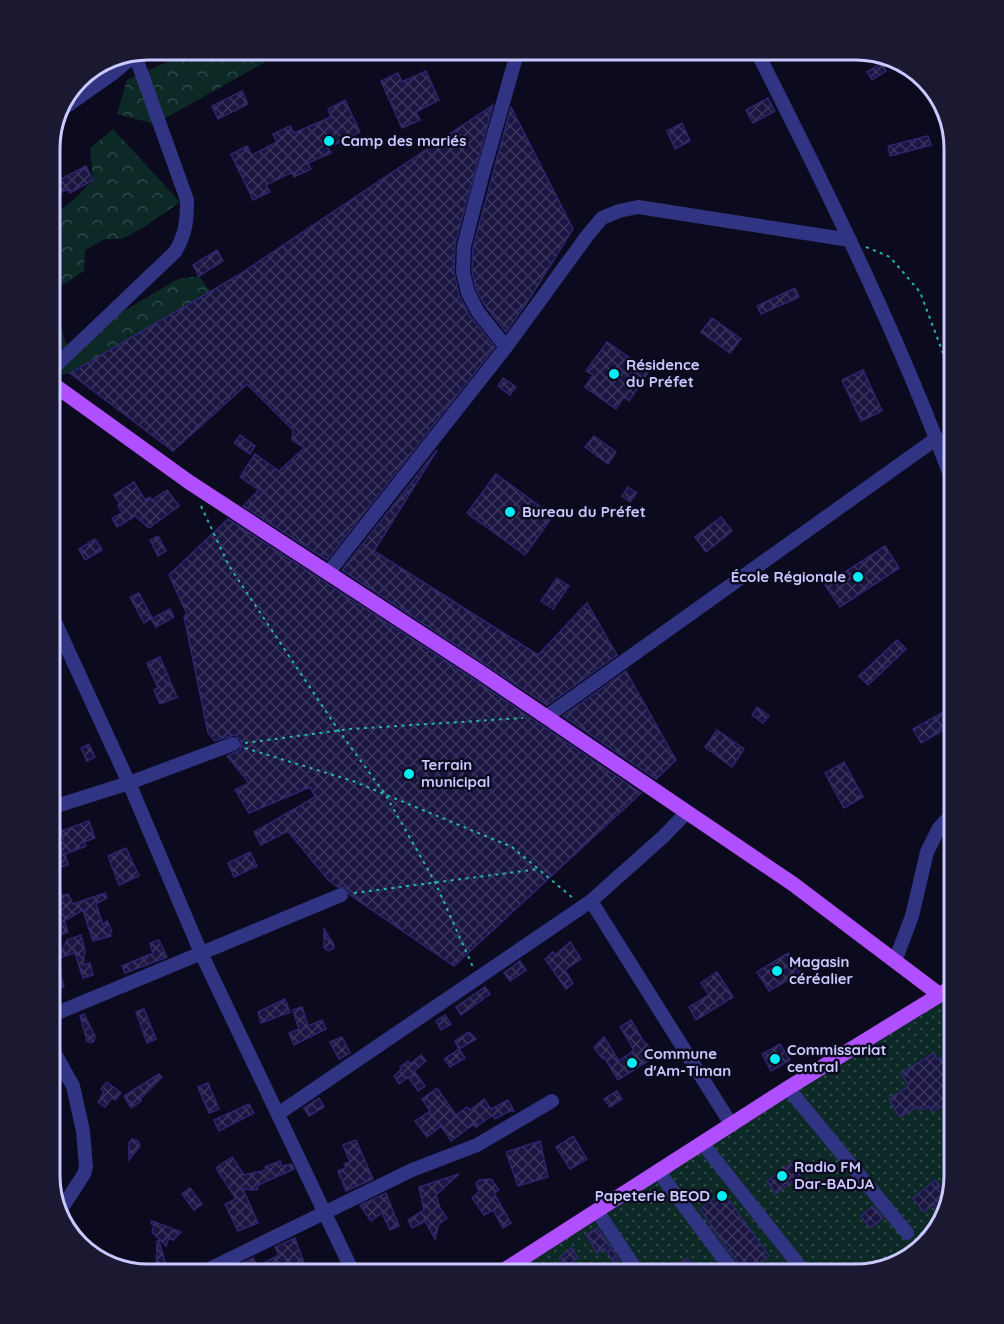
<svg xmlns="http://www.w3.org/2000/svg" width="1004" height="1324" font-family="Quicksand,sans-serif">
<defs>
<pattern id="forest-crowns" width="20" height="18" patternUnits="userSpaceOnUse" patternTransform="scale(1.5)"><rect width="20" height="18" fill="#0d2926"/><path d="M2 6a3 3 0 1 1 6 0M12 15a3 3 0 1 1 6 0" fill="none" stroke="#2f4747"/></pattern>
<pattern id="park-dots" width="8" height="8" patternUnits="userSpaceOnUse" patternTransform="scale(1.5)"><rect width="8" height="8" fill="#0d2926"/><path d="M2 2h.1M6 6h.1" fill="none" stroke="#2f4747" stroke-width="1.8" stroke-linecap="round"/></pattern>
<pattern id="building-cross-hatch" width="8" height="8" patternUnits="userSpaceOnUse" patternTransform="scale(1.5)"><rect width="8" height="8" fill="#1a1541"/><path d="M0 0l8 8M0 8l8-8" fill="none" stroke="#3a365e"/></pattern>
</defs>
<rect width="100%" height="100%" fill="#0c0a1f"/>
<path fill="url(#forest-crowns)" d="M193 50H336L323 60 283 52 155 124 117 114 127 80Z
M113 129 180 202 144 227 122 239H105L85 250 84 271 50 293V218L71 202 93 180 90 148Z
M199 276 210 291 70 373 50 377V306L55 309 68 349 115 316 178 279Z"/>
<path fill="url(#park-dots)" d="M954 987V1176L941 1225 910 1258 856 1274H497Z"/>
<path fill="url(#building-cross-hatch)" stroke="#2e256f" stroke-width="1.5" d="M882 63 886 71 872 80 867 72Z
M426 71 439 100 416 112 420 120 402 128 381 81 398 73 402 82Z
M242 91 248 104 218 119 212 106Z
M768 98 775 111 753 123 746 110Z
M345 100 360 132 328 148 331 153 308 163 311 169 294 177 292 172 266 185 270 192 253 200 231 154 247 146 252 155 277 142 273 134 290 126 294 133 331 117 328 109Z
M493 105 455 244 454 272 459 295 470 316 495 347 327 560 243 506 259 490 240 477 255 454 279 471 304 448 292 440 293 430 247 384 173 451 70 373 237 276Z
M511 107 573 229 528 301 506 332 486 307 476 290 472 271 473 247Z
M682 123 690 141 675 149 667 131Z
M928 136 931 145 890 156 888 146Z
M86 166 93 180 70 193 68 189 50 198V185Z
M217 250 223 261 199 276 193 265Z
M795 288 799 297 761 314 757 306Z
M712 318 741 339 730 353 701 332Z
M607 342 649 371 629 401 624 397 616 409 585 387 593 375 586 371Z
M863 370 882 411 861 421 842 380Z
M503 378 516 387 510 395 498 386Z
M240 435 255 446 250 454 234 443Z
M594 436 616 452 608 464 585 447Z
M437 450 374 551 538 655 587 603 617 655 547 705 342 570Z
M496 474 553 516 525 555 467 513Z
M134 482 145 500 150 497 152 500 167 490 179 506 149 528 135 516 117 527 112 518 122 513 118 505 120 504 114 495Z
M628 487 637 493 630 502 622 496Z
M721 517 732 531 706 552 695 537Z
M228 519 475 680 641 793 454 966 350 895 346 888 338 887 328 880 288 831 261 845 254 832 315 797 310 787 249 813 235 790 249 783 227 756 240 750 241 740 234 735 215 741 208 733 184 616 187 614 169 575Z
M158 536 166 551 158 556 150 540Z
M95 539 102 550 85 560 79 549Z
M885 546 899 568 840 607 825 585Z
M557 578 569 586 553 609 541 601Z
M139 593 152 618 144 623 130 597Z
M170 609 174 617 156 627 151 619Z
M897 640 906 649 868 685 859 676Z
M160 657 177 697 160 704 154 690 158 688 147 663Z
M626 671 676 760 656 779 563 716Z
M954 706V724L921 743 913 729Z
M757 707 769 716 763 723 752 715Z
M717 730 744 749 732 767 705 747Z
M89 744 95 757 87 761 81 748Z
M844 762 863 797 844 808 825 773Z
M50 764 61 793 50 798Z
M89 821 95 838 84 842 86 846 65 854 68 865 53 869 62 896 68 894 73 904 105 893 107 898 96 904 103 925 107 921 112 931 110 932 111 936 93 941 83 910 64 921 68 932 57 936 50 916 53 915 50 905 51 846 64 842 61 831Z
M126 848 139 876 119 885 108 856Z
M250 852 257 866 234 877 228 863Z
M324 929 334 945V948L329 951 324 948Z
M81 935 85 951 83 965 90 963 93 975 83 978 75 953 58 958 67 940Z
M159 940 167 957 125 973 122 966 153 953 150 943Z
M570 942 581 959 565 970 573 983 566 989 545 959 553 952 555 955Z
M788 953 800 973 769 991 757 972Z
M520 961 526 970 510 981 504 973Z
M60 971 64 987 50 991V973Z
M717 972 733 997 696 1020 689 1007 709 995 701 983Z
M485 987 490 994 461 1015 456 1007Z
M285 999 290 1012 261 1023 258 1012Z
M302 1007 308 1026 322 1020 326 1029 294 1045 289 1033 299 1029 293 1010Z
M144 1009 156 1039 147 1043 136 1012Z
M84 1014 95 1036 94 1041 91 1043 87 1041 80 1016Z
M445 1015 451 1024 441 1030 436 1021Z
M631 1020 645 1044 646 1043 656 1056 618 1080 604 1057 602 1058 594 1047 604 1037 619 1061 634 1050 620 1027Z
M469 1032 476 1039 459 1049 455 1041Z
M342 1037 350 1053 339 1059 330 1042Z
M780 1044 790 1060 771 1071 762 1054Z
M459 1049 465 1058 450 1067 444 1059Z
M934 1053 938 1060 948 1054 954 1064V1099L932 1112 929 1106 920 1111 918 1106 900 1117 889 1099 909 1086 901 1073Z
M421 1055 426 1061 414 1071 425 1086 418 1091 408 1077 399 1084 394 1076 402 1069 400 1067 408 1061 410 1064Z
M159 1074 162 1077 141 1098V1101L131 1108 124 1096Z
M107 1082 121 1093 115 1100 112 1098 105 1107 98 1102 104 1092 101 1089Z
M208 1083 219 1109 209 1113 198 1087Z
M437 1088 456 1115 467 1107 470 1110 484 1099 492 1111 491 1109 508 1100 514 1111H510L495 1119 493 1115 476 1127 474 1124 451 1141 441 1126 427 1137 415 1121 430 1111 422 1099Z
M617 1091 622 1099 610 1107 604 1099Z
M319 1098 324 1107 309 1116 304 1108Z
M249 1104 254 1113 219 1131 214 1120Z
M573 1136 587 1159 570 1169 556 1147Z
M132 1139 138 1141 140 1146 129 1160V1143Z
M356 1140 373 1179 346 1191 338 1171 346 1168 344 1164 350 1162 343 1145Z
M540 1141 548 1177 518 1186 506 1152Z
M232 1157 244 1175 266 1170 265 1167 280 1161 282 1166 292 1164 294 1169 258 1185 257 1190 243 1189 258 1223 238 1231 225 1204 236 1199 216 1168Z
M791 1163 800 1175 776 1194 767 1181Z
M459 1174 436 1195 440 1208 447 1218 439 1224 435 1239 425 1221 412 1228 408 1220 424 1210 419 1187Z
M491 1179 499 1190 494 1193 511 1223 503 1228 493 1210 484 1215 472 1198 479 1192 476 1183 479 1180Z
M935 1180 949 1197 944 1216 934 1204 924 1212 913 1198Z
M190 1188 202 1204 194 1210 182 1194Z
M723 1192 769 1256 759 1263 770 1274H747L712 1228 713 1227 700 1209Z
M386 1193 399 1226 390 1230 382 1213 371 1221 360 1205Z
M873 1206 883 1218 870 1228 861 1216Z
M152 1221 181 1232 173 1240 169 1238 166 1246 152 1232 154 1226 151 1223Z
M597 1228 619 1260 614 1263 605 1248 597 1253 586 1235Z
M295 1238 308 1274H238L234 1267 253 1258 258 1266 279 1255 275 1247Z
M157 1241H159L166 1265 160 1274H156Z
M572 1248 578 1258 565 1267 559 1258Z
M687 1258 691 1264 694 1262 701 1274H665Z"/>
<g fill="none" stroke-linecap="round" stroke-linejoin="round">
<path stroke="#22b8a4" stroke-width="2" stroke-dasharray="3 4.5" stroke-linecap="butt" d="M866 247 890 257 920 292 954 382
M201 506 229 566 339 731 385 794 435 882 473 967
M245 743 350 729 523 718
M245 748 353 781 512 847 574 899
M354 893 539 869"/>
<path stroke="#313482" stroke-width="14" d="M756 50C828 192 899 336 954 486
M68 105 112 74 135 55
M506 347 478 312 468 293 463 272 464 246 481 180 518 50
M50 371 175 252C186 234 187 220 187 200L135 55
M328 573 506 347 587 236 602 218 619 211 638 207 850 240
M50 611 129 783 201 953 350 1266 357 1274
M546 717 937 438
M50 808 129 783 233 744
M591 901 731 1124
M895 961 912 916 927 852 939 828 954 812
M50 1016 341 895
M50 1045 73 1086 83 1131 86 1167 84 1174 60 1211
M788 1088 907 1233
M278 1114 591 901 664 836 687 812
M702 1143 806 1274
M658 1171 735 1274
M597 1211 639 1274
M199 1274 412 1170 477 1145 552 1101"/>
<path stroke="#b04fff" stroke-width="15" d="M50 382 189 482 480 672 793 884 940 995
M498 1274 788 1088 954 986"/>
</g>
<g fill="#00edf3" stroke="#0c0a1f" stroke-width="2">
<circle cx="329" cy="141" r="6"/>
<circle cx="614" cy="374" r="6"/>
<circle cx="510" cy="512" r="6"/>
<circle cx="858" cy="577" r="6"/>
<circle cx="409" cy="774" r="6"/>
<circle cx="777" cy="971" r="6"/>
<circle cx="775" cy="1059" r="6"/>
<circle cx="632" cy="1063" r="6"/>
<circle cx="782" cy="1176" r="6"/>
<circle cx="722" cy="1196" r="6"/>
</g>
<g text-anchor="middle" stroke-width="5" stroke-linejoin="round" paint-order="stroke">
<g font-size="15" font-weight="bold" fill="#cac8ff" stroke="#0c0a1f" text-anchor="start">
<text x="341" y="146">Camp des mariés</text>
<text x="626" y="370">Résidence<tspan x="626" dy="17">du Préfet</tspan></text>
<text x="522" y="517">Bureau du Préfet</text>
<text x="846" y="582" text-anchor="end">École Régionale</text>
<text x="421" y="770">Terrain<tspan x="421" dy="17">municipal</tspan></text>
<text x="789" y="967">Magasin<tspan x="789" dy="17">céréalier</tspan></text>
<text x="787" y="1055">Commissariat<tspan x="787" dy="17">central</tspan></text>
<text x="644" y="1059">Commune<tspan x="644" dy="17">d'Am-Timan</tspan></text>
<text x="794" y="1172">Radio FM<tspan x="794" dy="17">Dar-BADJA</tspan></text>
<text x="710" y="1201" text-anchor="end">Papeterie BEOD</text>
</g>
</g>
<path d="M0 0H1004V1324H0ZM148 60H856A88 88 0 0 1 944 148V1176A88 88 0 0 1 856 1264H148A88 88 0 0 1 60 1176V148A88 88 0 0 1 148 60Z" fill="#1b1931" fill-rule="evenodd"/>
<path fill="none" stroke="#cac8ff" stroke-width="3" d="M148 60H856A88 88 0 0 1 944 148V1176A88 88 0 0 1 856 1264H148A88 88 0 0 1 60 1176V148A88 88 0 0 1 148 60Z"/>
</svg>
